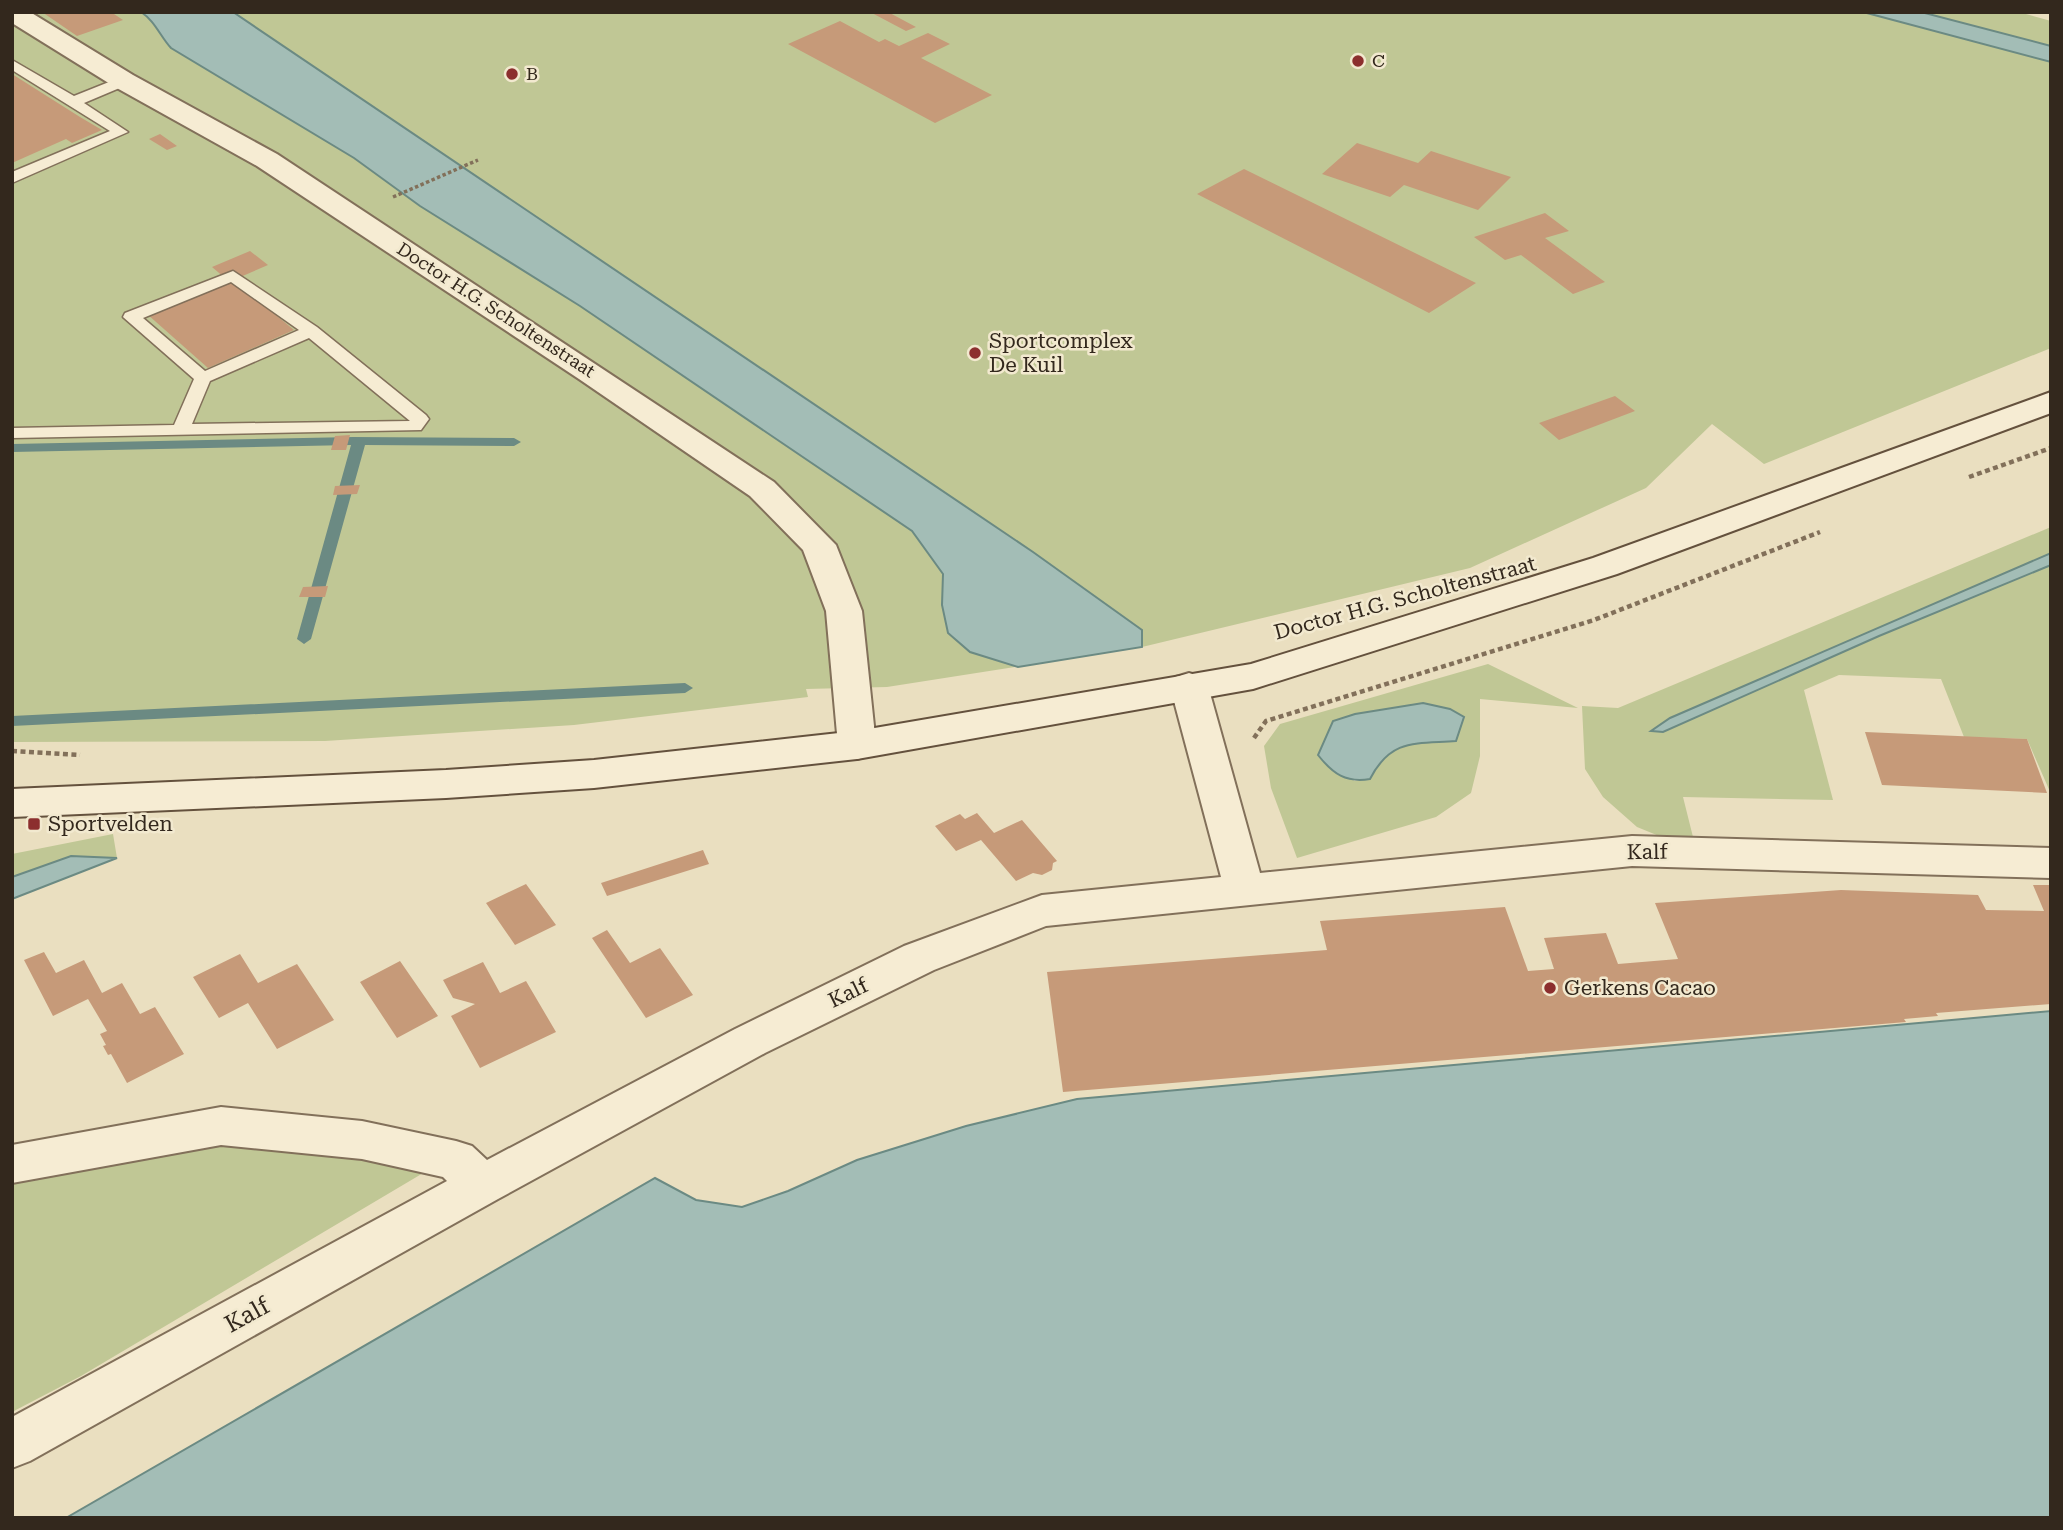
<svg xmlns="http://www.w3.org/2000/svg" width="2063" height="1530" font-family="'Roboto Serif',serif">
<rect width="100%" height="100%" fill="#eadfc0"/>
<path fill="#c0c795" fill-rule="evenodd" d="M12 12H1863L2051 62V348L1764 464 1712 424 1646 488 1470 568 1142 647 887 687 806 689 808 697 574 725 325 741 12 742Z
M1921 12H2019L2051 21V46Z
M2051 527V794L2027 739 1964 737 1941 679 1839 675 1804 690 1833 800 1683 797 1694 841 1664 838 1637 827 1603 797 1585 769 1582 706 1618 708Z
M1488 664 1578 708 1480 699V756L1471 793 1436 817 1297 858 1271 788 1264 746 1280 724ZM1423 703 1437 742C1403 743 1386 747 1370 779L1354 781 1333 721 1355 714Z
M113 834 117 858 71 856 12 877V854Z
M187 1142H272L435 1166 81 1376 12 1412V1180Z"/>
<path fill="#a3bdb6" stroke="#6b8a83" stroke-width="2" d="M141 12H233L1033 552 1142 630V647L1018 667 970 652 948 633 942 605 943 574 912 531 580 306 420 206 354 158 171 48C160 36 155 21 141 12Z
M1863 12H1921L2051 46V62Z
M2051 553V565L1879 636 1663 732 1651 731 1670 718Z
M1423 703 1450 709 1464 717 1456 741C1416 744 1391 738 1370 779 1346 783 1333 774 1318 755L1333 721 1355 714Z
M71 856 117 858 12 899V877Z
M2051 1011V1518H66L655 1178 696 1200 742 1207 788 1191 857 1160 966 1126 1077 1099Z"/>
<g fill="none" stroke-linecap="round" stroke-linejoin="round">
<path fill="#6b8a83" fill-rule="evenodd" d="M353 437 514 438 521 442 514 446 365 445 311 639 304 644 297 639 351 445 12 452V444Z
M685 683 693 688 685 693 12 726V716Z"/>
</g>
<path fill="#c69a79" d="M42 12H111L123 20 77 36Z
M870 12H888L916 27 906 31Z
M840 21 879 42 885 39 899 46 928 33 950 44 921 58 992 95 935 123 788 44Z
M12 74 80 117 102 130 72 143 66 139 12 163Z
M160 134 177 146 167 150 149 139Z
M1357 143 1418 163 1431 151 1511 177 1478 210 1404 185 1390 197 1322 174Z
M1244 169 1476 283 1429 313 1197 194Z
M1545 213 1569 231 1545 238 1605 282 1573 294 1521 255 1505 260 1474 237Z
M250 251 268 265 238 278H225L212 267Z
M232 279 294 330 208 368 147 314Z
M1615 396 1635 411 1559 440 1539 423Z
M350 435 346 450H331L335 436Z
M360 485 357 494 333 495 335 486Z
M328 586 325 597H299L303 587Z
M1865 732 2027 739 2047 793 1882 785Z
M977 813 994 833 1022 820 1057 861 1053 863 1052 870 1042 875 1033 873 1016 881 981 840 956 851 935 826 960 814 965 819Z
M703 850 709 864 607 896 601 883Z
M526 884 556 925 515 945 486 903Z
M2033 885H2051V1004L1936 1013 1938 1016 1904 1019 1906 1022 1063 1092 1047 972 1327 950 1320 921 1505 907 1528 971 1554 969 1544 938 1606 933 1618 964 1678 959 1655 903 1841 890 1978 895 1986 910 2044 911Z
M607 930 630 963 660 948 693 995 646 1018 592 938Z
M44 952 56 973 84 960 102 993 122 983 140 1014 155 1007 184 1054 127 1083 111 1054 108 1055 103 1046 106 1045 100 1034 107 1031 88 999 53 1016 24 960Z
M240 954 258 983 297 964 334 1020 277 1049 248 1003 219 1018 193 977Z
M400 961 438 1016 397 1038 360 982Z
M483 962 500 993 526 981 556 1032 480 1068 451 1016 475 1004 453 998 443 980Z"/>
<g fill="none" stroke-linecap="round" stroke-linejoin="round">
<defs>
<path id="lane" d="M12 60 74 96 119 78H129L131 81 129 84 84 103 128 132 12 183V172L110 131 12 70Z
M233 271 317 327 426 415 429 419 421 430 12 438V428L174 425 194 379 123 317 125 313ZM231 282 299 330 205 371 143 318ZM309 338 410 421 192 424 210 381Z"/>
<path id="street" d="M12 12H30L133 75 277 154 774 482 836 545 862 611 876 745 870 755 857 759 844 755 838 745 826 611 803 550 750 496 579 379 257 166 115 87 12 23Z
M1189 673 1202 677 1208 686 1260 873 1632 836 2051 848V878L1632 866 1046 926 934 970 765 1053 498 1199 30 1461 12 1468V1417L447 1181 443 1177 362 1159 221 1145 12 1183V1145L221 1107 362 1121 456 1141 472 1146 487 1160 735 1029 904 946 1042 895 1221 877 1170 686 1176 677Z"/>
<path id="secondary" d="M2051 392V413L1617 574 1253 689 857 759 594 788 446 798 12 817V789L446 770 594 760 857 731 1251 664 1593 558Z"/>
</defs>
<use href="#lane" stroke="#82705a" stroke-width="3"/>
<use href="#street" stroke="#82705a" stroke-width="4"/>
<use href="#secondary" stroke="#64513d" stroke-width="4"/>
<path stroke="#82705a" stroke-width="3.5" stroke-dasharray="3.5 2.5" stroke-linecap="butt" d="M393 197 478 160"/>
<path stroke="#82705a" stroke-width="4.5" stroke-dasharray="5 3.5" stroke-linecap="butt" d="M1969 477 2051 448
M1254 738 1266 721 1594 620 1820 532
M12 751 80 755"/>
<use href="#lane" fill="#f6ecd3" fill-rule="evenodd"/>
<use href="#street" fill="#f6ecd3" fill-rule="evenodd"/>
<use href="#secondary" fill="#f6ecd3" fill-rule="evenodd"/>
</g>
<g fill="#8c2f2e" stroke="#f2e9cf" stroke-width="2.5">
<circle cx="1358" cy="61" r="7"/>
<circle cx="512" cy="74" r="7"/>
<circle cx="975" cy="353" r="7"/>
<rect x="27" y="817" width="14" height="14" rx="3.5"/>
<circle cx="1550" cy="988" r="7"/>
</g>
<g text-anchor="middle" stroke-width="5" stroke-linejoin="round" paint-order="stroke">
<g font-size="18" fill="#33281d" stroke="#f2e9cf" text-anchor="start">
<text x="1372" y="67">C</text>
<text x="526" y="80">B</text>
</g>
<g font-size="18" fill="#33281d" stroke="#f2e9cf">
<text transform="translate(496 310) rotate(33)" y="6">Doctor H.G. Scholtenstraat</text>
</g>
<g font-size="21" fill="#33281d" stroke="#f2e9cf" text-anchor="start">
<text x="989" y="348">Sportcomplex<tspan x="989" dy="24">De Kuil</tspan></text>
<text x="48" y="831">Sportvelden</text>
<text x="1564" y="995">Gerkens Cacao</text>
</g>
<g font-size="21" fill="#33281d" stroke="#f2e9cf">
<text transform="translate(1405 598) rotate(-15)" y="7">Doctor H.G. Scholtenstraat</text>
<text transform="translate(1647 852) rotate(-1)" y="7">Kalf</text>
<text transform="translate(848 993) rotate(-26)" y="7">Kalf</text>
</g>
<g font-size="24" fill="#33281d" stroke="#f2e9cf">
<text transform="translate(247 1315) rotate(-29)" y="8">Kalf</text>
</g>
</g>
<rect width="2063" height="1530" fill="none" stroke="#33281d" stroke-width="28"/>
</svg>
